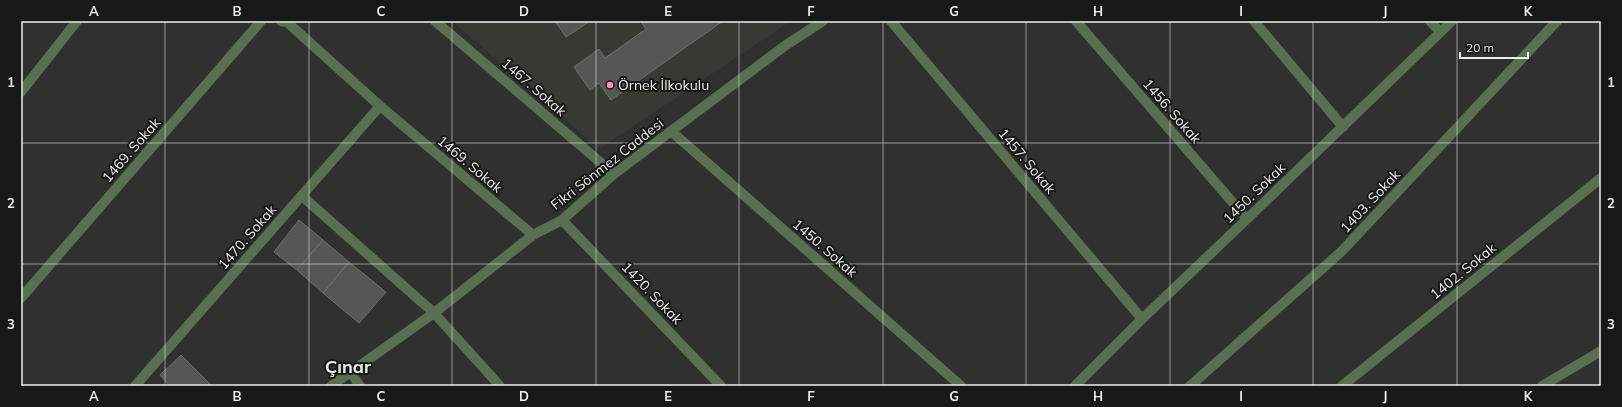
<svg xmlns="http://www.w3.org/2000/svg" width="1622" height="407" font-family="Mulish,sans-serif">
<rect width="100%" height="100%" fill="#2e312d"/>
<path fill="#353b33" d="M452 21H791L599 149Z"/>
<path fill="#545753" stroke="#6c706b" d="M555 21H590L566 37Z
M640 21H723L611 100 599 83 590 90 574 67 599 49 605 58 646 29Z
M299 220 323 240 297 270 274 252Z
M323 240 349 262 323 293 297 270Z
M349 262 386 292 359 323 323 293Z
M181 355 212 386H170L160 375Z"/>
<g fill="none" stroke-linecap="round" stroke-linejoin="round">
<path stroke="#5a6e53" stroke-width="10" d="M281 21 287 22 380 106 533 235
M435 21 614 174
M891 21 1142 319
M1076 21 1247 219
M1254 21 1343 127
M1430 21 1440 32
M21 92 77 21
M671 131 961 386
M302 196 434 313 500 386
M562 220 721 386
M21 298 261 21
M351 373 360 386
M135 386 380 106
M331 386 434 313 533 235 562 220 614 174 786 45 823 21
M1075 386 1142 319 1247 219 1452 21
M1190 386 1342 251 1557 21
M1342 386 1601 178
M1542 386 1601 351"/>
</g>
<path fill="none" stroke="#edefed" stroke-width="1" stroke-opacity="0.55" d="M165 21V386M309 21V386M452 21V386M596 21V386M739 21V386M883 21V386M1026 21V386M1170 21V386M1313 21V386M1457 21V386M21 143H1601M21 264H1601"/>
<circle fill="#fa8fc8" stroke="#171917" stroke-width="1.5" cx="610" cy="85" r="4"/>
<g text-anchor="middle" stroke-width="4" stroke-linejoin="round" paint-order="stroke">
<g font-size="14" fill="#edefed" stroke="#171917" text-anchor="start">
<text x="618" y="90">Örnek İlkokulu</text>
</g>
<g font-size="14" fill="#edefed" stroke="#171917">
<text transform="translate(534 87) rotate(41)" y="5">1467. Sokak</text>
<text transform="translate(1172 111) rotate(49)" y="5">1456. Sokak</text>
<text transform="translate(131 150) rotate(-49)" y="5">1469. Sokak</text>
<text transform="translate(1027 161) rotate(50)" y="5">1457. Sokak</text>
<text transform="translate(470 164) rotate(40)" y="5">1469. Sokak</text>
<text transform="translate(607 164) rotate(-38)" y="5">Fikri Sönmez Caddesi</text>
<text transform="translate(1254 193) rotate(-44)" y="5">1450. Sokak</text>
<text transform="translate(1370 201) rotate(-47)" y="5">1403. Sokak</text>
<text transform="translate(247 237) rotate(-49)" y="5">1470. Sokak</text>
<text transform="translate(825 248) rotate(41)" y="5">1450. Sokak</text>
<text transform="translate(1463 271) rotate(-39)" y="5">1402. Sokak</text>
<text transform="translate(652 293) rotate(46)" y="5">1420. Sokak</text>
</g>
<g font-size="18" font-weight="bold" fill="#edefed" stroke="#171917">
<text x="348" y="373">Çınar</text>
</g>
</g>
<rect width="1622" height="407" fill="none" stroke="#171917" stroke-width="44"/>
<path d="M1460 52v6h68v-6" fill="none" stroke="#edefed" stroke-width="2"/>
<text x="1466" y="52" font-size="12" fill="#edefed" stroke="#171917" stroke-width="3" paint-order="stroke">20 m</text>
<rect x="22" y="22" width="1578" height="363" fill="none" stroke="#edefed" stroke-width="1.5"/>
<g font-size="13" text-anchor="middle" font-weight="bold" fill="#edefed">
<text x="94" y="16">A</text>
<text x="237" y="16">B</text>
<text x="381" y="16">C</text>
<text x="524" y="16">D</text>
<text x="668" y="16">E</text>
<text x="811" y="16">F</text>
<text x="954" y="16">G</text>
<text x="1098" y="16">H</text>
<text x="1241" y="16">I</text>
<text x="1385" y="16">J</text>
<text x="1528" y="16">K</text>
<text x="11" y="87">1</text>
<text x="1611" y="87">1</text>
<text x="11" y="208">2</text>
<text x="1611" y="208">2</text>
<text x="11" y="329">3</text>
<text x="1611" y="329">3</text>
<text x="94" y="401">A</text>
<text x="237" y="401">B</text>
<text x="381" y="401">C</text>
<text x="524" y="401">D</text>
<text x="668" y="401">E</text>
<text x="811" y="401">F</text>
<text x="954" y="401">G</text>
<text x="1098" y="401">H</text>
<text x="1241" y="401">I</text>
<text x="1385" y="401">J</text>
<text x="1528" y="401">K</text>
</g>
</svg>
